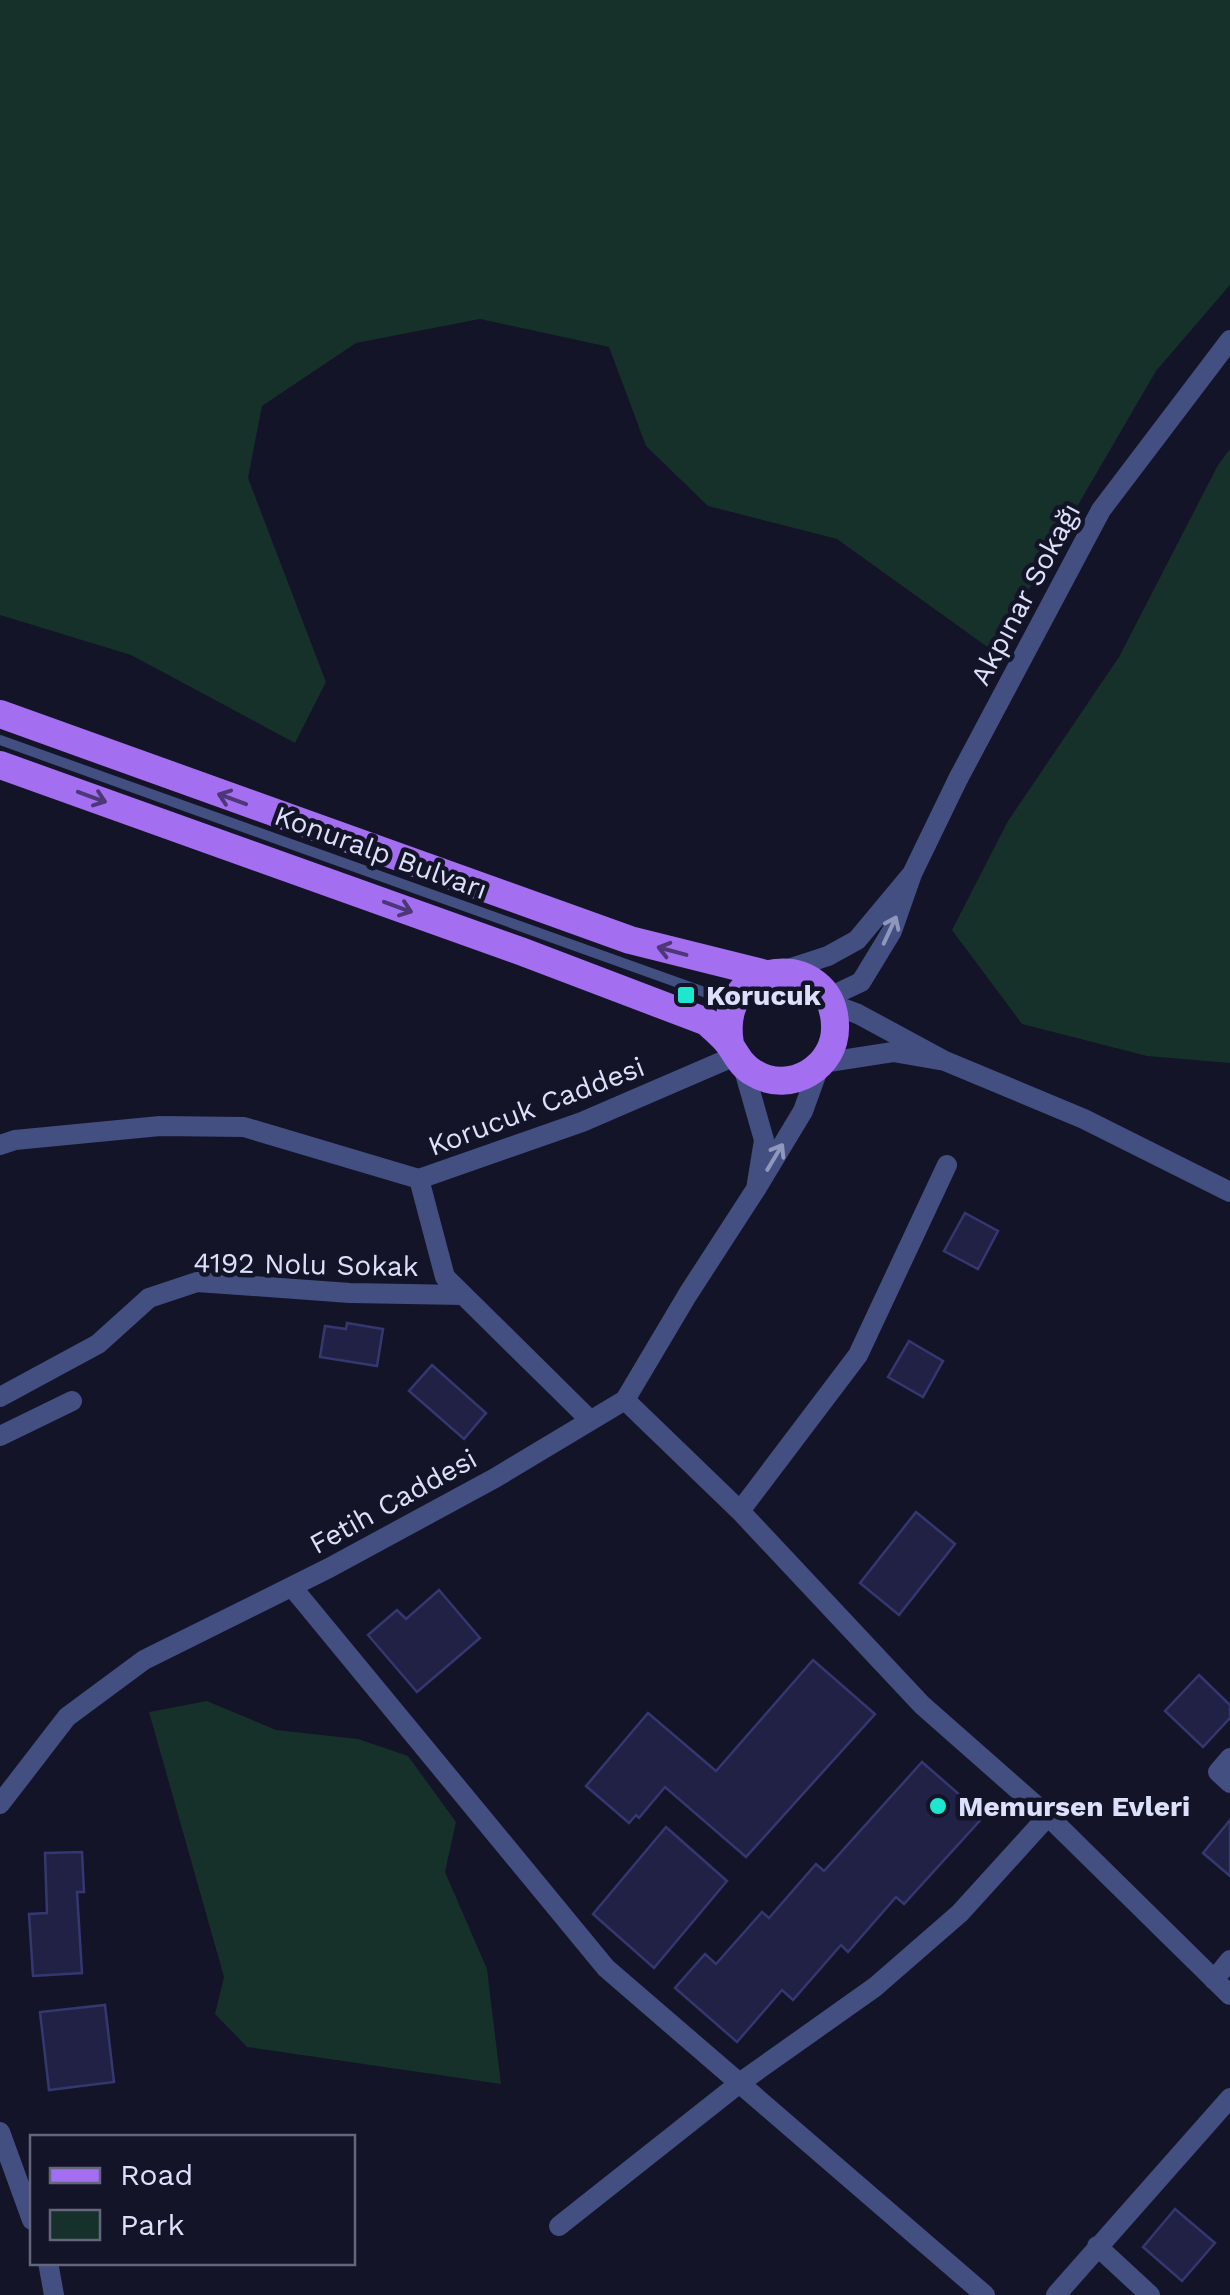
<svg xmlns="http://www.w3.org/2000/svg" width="1230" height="2295" font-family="'Work Sans',sans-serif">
<rect width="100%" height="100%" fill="#131427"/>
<path fill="#16302a" d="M0 0H1230V285L1156 371 993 651 837 539 708 506 646 446 609 347 480 319 356 343 262 406 248 478 326 682 295 743 131 655 0 615Z
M1230 449V1063L1147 1056 1022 1024 952 930 1008 821 1119 657 1218 465Z
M207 1701 276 1730 358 1739 408 1756 456 1822 445 1872 487 1969 501 2084 247 2047 215 2014 224 1977 149 1712Z"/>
<path fill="#212146" stroke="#353770" stroke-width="2.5" d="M965 1213 998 1231 978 1269 944 1251Z
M347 1323 383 1329 377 1366 320 1357 325 1326 346 1329Z
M909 1341 943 1361 923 1397 888 1377Z
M432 1365 486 1413 464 1439 409 1391Z
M916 1512 955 1544 899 1615 860 1583Z
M439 1590 480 1638 417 1692 368 1635 397 1610 406 1619Z
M813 1660 875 1714 746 1857 665 1787 639 1818 636 1815 629 1823 586 1786 648 1713 716 1771Z
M1199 1675 1230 1705V1718L1203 1747 1165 1711Z
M922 1762 984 1816 904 1904 896 1897 848 1952 841 1945 793 2000 782 1990 737 2042 675 1988 705 1954 716 1964 762 1912 769 1918 816 1864 824 1871Z
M1230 1820V1876L1203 1853Z
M666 1827 727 1881 654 1968 593 1914Z
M82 1852 84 1892H77L82 1973 33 1976 29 1914 47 1913 45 1853Z
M105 2005 114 2082 49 2090 40 2012Z
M1175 2209 1215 2243 1182 2281 1143 2247Z"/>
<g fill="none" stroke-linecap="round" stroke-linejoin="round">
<path stroke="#434e81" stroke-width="10" d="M0 740 732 1002"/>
<path stroke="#434e81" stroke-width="20" d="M625 1400 740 1511 922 1705 1048 1816 1230 1995
M0 1436 72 1401
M740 1511 858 1355 947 1165
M292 1587 606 1968 985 2295
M1230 1758 1218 1772 1230 1783
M1214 1980 1230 1960
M559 2226 741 2082 875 1987 960 1913 1048 1816
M1097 2246 1150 2295
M1056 2295 1230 2098"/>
<path stroke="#434e81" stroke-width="20" d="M912 874 958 779 1101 510 1230 340
M782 971 828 956 857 940 912 874 892 931 861 982 827 998
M945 1061 1084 1119 1230 1192
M742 1063 764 1140 756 1189 803 1111 819 1067
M822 1063 893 1052 945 1061 858 1014 831 1004
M0 1145 15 1140 160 1126 244 1127 419 1179 582 1122 735 1056
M419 1179 445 1277 590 1420
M0 1397 98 1344 149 1298 197 1282 350 1293 463 1295
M0 1804 67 1717 144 1660 329 1568 495 1478 625 1400 688 1294 756 1189
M0 2132 32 2220
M48 2262 54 2295"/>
<path stroke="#a36ff0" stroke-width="28" d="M0 714 630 940 766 974
M0 765 523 952 707 1022C714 1029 723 1036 729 1044 737 1055 741 1066 754 1073 790 1095 837 1067 835 1025 833 949 715 956 730 1044"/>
</g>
<defs><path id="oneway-shaft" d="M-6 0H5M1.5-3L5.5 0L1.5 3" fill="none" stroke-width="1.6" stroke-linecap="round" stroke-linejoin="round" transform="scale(2.5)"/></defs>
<g stroke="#4d3877">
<use href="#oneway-shaft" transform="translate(92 797) rotate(20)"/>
<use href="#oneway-shaft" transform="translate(232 799) rotate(-160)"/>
<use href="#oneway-shaft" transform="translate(398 907) rotate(20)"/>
<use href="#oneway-shaft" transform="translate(672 951) rotate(-165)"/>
</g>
<g stroke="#9097be">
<use href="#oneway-shaft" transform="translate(890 930) rotate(-65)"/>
<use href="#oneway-shaft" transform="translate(775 1157) rotate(-59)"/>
</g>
<g fill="#1de7ce" stroke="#131427" stroke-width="4">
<rect x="676" y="985" width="20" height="20" rx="5"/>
<circle cx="938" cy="1806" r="10"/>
</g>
<g text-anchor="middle" stroke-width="9" stroke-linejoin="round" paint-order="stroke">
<g font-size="28" fill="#dde0fb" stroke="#131427">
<text transform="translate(1025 594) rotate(-62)" y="10">Akpınar Sokağı</text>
<text transform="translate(381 852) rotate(20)" y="10">Konuralp Bulvarı</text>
<text transform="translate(536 1106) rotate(-21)" y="10">Korucuk Caddesi</text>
<text transform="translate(306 1264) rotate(1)" y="10">4192 Nolu Sokak</text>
<text transform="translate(393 1501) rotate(-29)" y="10">Fetih Caddesi</text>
</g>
<g font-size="28" font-weight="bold" fill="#dde0fb" stroke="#131427" text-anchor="start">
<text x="706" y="1005">Korucuk</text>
<text x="958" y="1816">Memursen Evleri</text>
</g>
</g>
<rect x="30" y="2135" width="325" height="130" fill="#131427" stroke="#64667c" stroke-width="2.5"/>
<rect x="50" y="2168" width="50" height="15" fill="#a36ff0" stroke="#64667c" stroke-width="2.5"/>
<text x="120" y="2185" font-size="30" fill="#dde0fb">Road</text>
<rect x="50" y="2210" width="50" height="30" fill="#16302a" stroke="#64667c" stroke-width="2.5"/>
<text x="120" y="2235" font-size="30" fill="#dde0fb">Park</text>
</svg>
